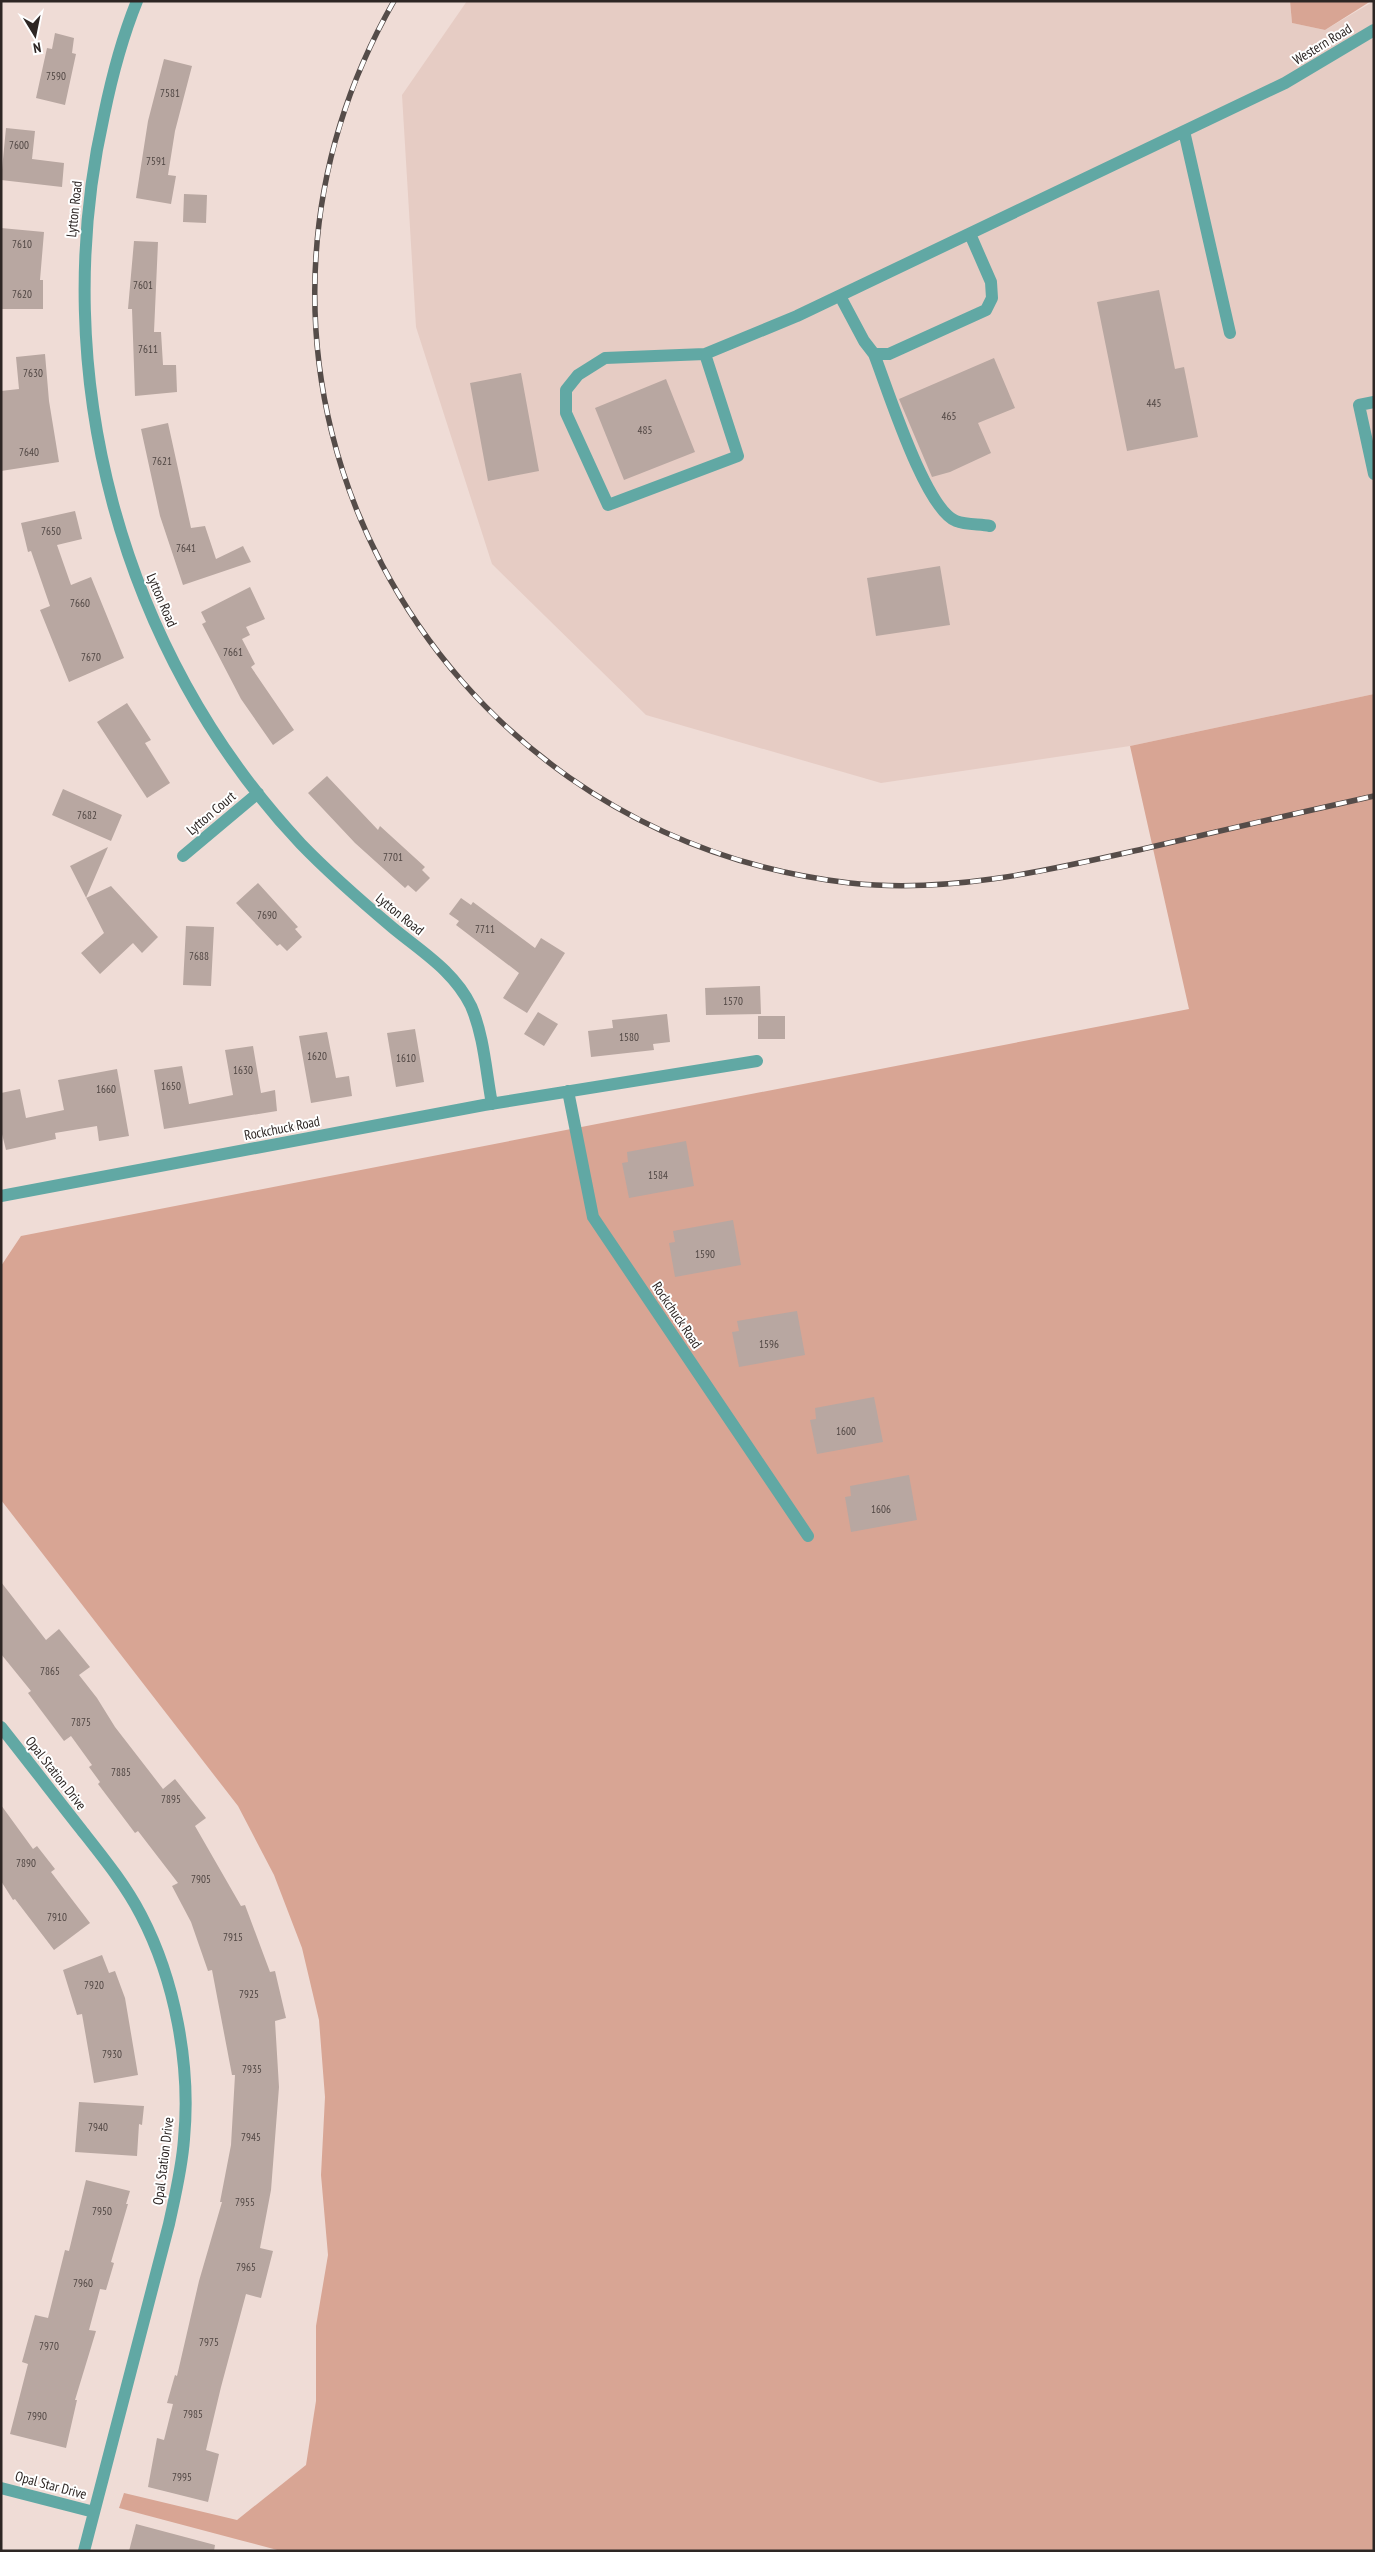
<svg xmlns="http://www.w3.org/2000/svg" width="1375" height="2552" font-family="'PT Sans Narrow',sans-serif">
<rect width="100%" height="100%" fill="#efdcd6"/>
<path fill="#e6ccc4" d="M467 1H1290L1292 23 1325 30 1374 1V694L1130 746 881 783 646 715 492 564 416 327 402 95Z"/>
<path fill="#d8a594" d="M1290 1H1371L1325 30 1292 23Z
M1374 694V2551H281L119 2508 124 2493 237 2520 306 2465 316 2401V2326L328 2255 321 2175 325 2097 319 2020 302 1948 274 1875 238 1806 1 1500V1266L21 1236 1189 1009 1130 746Z"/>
<path fill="#b8a7a1" d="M55 33 74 38 72 53 76 54 65 105 36 98 47 48 52 49Z
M164 59 192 66 175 131 168 175 176 176 171 204 136 198 148 121Z
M6 128 35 131 32 159 64 163 62 187 1 180Z
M184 194 207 195 206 223 183 222Z
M1 228 44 232 40 280H43V309H1Z
M134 241 158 242 154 332H161L163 365H176L177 392 135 396 132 309H128Z
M1159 290 1175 369 1184 367 1198 437 1127 451 1097 302Z
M45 354 49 401 59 462 1 471V391L19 389 16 357Z
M994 358 1015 408 978 423 991 453 950 472 932 477 899 399Z
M521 373 539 471 488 481 470 383Z
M666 379 695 452 624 480 595 408Z
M168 423 191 528 205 526 216 559 243 546 251 562 183 585 160 516 141 429Z
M75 511 82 539 57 545 71 585 91 577 124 658 69 682 40 610 50 606 31 551 28 552 21 523Z
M940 566 950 625 876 636 867 578Z
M250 587 265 619 246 627 250 635 242 639 255 664 251 667 294 730 273 745 241 699 202 624 206 622 201 612Z
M127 703 151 740 145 743 170 783 147 798 97 722Z
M327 776 378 830 380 826 425 867 422 870 430 878 416 892 408 885 405 888 355 843 308 793Z
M63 789 122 815 111 841 52 815Z
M108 847 86 898 111 886 158 937 142 953 133 943 100 974 81 953 104 933 70 866Z
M258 883 298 927 295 929 302 937 287 951 280 944 277 946 236 903Z
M461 898 471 905 473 902 535 948 541 938 565 953 527 1013 503 998 519 973 456 925 459 921 449 914Z
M186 926 214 927 211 986 183 985Z
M760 986 761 1014 706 1015 705 988Z
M538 1012 558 1024 544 1046 524 1034Z
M667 1014 670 1042 653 1044 654 1050 591 1057 588 1031 613 1028 612 1020Z
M758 1016H785V1039H758Z
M415 1029 424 1082 396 1087 387 1033Z
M327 1032 336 1078 349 1076 352 1096 311 1103 299 1036Z
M253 1046 261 1093 275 1090 277 1111 164 1129 154 1070 182 1066 189 1104 233 1095 225 1050Z
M117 1069 129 1136 99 1141 97 1126 55 1133 56 1139 6 1150 1 1130V1093L20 1089 26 1118 64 1110 58 1080Z
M686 1141 694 1186 629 1198 622 1163 628 1162 627 1152Z
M733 1220 741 1265 675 1277 669 1243 675 1242 673 1231Z
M797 1311 805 1355 739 1367 732 1332 739 1331 737 1321Z
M874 1397 883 1442 817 1454 810 1420 816 1419 815 1408Z
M909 1475 917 1520 851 1532 845 1497 851 1496 850 1486Z
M1 1582 46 1640 59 1629 90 1667 79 1675 97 1698 115 1727 163 1789 175 1779 206 1818 195 1826 241 1906 245 1905 270 1972 275 1971 286 2018 275 2021 279 2087 271 2190 260 2248 273 2251 261 2298 246 2294 221 2387 206 2450 219 2454 208 2502 148 2487 157 2438 164 2440 173 2404 167 2403 175 2375 177 2376 199 2281 222 2202H220L231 2145 235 2075H232L212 1970 208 1971 191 1922 172 1886 178 1883 138 1831 135 1833 98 1784 100 1782 89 1767 92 1765 71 1736 64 1741 28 1693 31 1691 1 1654Z
M1 1805 33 1849 37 1846 55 1869 51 1872 90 1923 54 1950 15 1899 13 1900 1 1881Z
M102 1955 109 1973 115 1971 125 1998 138 2075 94 2083 82 2014 77 2015 63 1970Z
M79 2102 144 2106 142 2125 139 2124 137 2156 75 2152Z
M86 2180 130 2191 126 2204H128L111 2262 114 2263 106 2290 100 2289 89 2330 96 2331 75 2400H77L66 2448 10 2434 28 2364 22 2362 35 2315 48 2318 65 2250 69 2251Z
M136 2524 215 2545 214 2551H129Z"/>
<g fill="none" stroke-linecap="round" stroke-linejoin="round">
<path stroke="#61a8a4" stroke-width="12" d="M137 1C122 38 112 76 104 115 46 372 120 651 301 844 330 874 361 901 393 928 422 952 454 971 471 1006 484 1036 486 1072 492 1104
M1184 131 1230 333
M840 296 864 341 874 354H889L986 310 992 298 991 282 970 234
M705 354 605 358 578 375 566 390V413L608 505 738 456 705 354 797 316 1285 83 1374 30
M874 354C887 387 925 509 956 521 966 525 980 524 990 526
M1374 402 1359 405 1374 474
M183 856 258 793
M568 1091 593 1217 808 1536
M1 1196 484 1105 757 1061
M1 1727C28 1761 54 1795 80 1828 102 1856 125 1884 141 1915 175 1980 191 2065 184 2139 182 2168 175 2196 169 2224L84 2551
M1 2488 94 2512"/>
<defs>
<path id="rail" d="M394 1C179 377 425 834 850 883 951 894 1050 870 1147 848 1223 830 1298 813 1374 796"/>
</defs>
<use href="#rail" stroke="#554c49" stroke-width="5.5"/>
<use href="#rail" stroke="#fff" stroke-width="4" stroke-dasharray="11" stroke-linecap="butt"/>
</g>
<g text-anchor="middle" stroke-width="4" stroke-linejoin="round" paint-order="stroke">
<g font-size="11" fill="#504643">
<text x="56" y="80">7590</text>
<text x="170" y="97">7581</text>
<text x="19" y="149">7600</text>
<text x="156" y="165">7591</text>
<text x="22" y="248">7610</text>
<text x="143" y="289">7601</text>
<text x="22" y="298">7620</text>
<text x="148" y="353">7611</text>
<text x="33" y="377">7630</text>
<text x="1154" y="407">445</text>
<text x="949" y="420">465</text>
<text x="645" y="434">485</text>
<text x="29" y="456">7640</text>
<text x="162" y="465">7621</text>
<text x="51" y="535">7650</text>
<text x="186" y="552">7641</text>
<text x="80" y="607">7660</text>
<text x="233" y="656">7661</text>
<text x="91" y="661">7670</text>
<text x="87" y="819">7682</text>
<text x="393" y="861">7701</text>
<text x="267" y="919">7690</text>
<text x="485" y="933">7711</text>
<text x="199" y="960">7688</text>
<text x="733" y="1005">1570</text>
<text x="629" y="1041">1580</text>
<text x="317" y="1060">1620</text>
<text x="406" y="1062">1610</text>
<text x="243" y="1074">1630</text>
<text x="171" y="1090">1650</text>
<text x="106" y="1093">1660</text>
<text x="658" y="1179">1584</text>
<text x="705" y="1258">1590</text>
<text x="769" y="1348">1596</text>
<text x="846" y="1435">1600</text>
<text x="881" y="1513">1606</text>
<text x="50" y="1675">7865</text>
<text x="81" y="1726">7875</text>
<text x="121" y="1776">7885</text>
<text x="171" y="1803">7895</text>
<text x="26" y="1867">7890</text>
<text x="201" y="1883">7905</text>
<text x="57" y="1921">7910</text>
<text x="233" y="1941">7915</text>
<text x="94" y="1989">7920</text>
<text x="249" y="1998">7925</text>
<text x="112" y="2058">7930</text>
<text x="252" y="2073">7935</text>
<text x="98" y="2131">7940</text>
<text x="251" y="2141">7945</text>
<text x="245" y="2206">7955</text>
<text x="102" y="2215">7950</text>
<text x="246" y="2271">7965</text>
<text x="83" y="2287">7960</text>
<text x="209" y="2346">7975</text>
<text x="49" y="2350">7970</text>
<text x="193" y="2418">7985</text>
<text x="37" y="2420">7990</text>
<text x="182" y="2481">7995</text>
</g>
<g font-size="14" fill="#2d2624" stroke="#fff">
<text transform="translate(1322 44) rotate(-31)" y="5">Western Road</text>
<text transform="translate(74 209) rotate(-84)" y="5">Lytton Road</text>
<text transform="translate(162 600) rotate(67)" y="5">Lytton Road</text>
<text transform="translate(211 813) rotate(-40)" y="5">Lytton Court</text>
<text transform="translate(400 914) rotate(39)" y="5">Lytton Road</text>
<text transform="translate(282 1128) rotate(-11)" y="5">Rockchuck Road</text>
<text transform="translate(677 1315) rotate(56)" y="5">Rockchuck Road</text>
<text transform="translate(56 1773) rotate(52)" y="5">Opal Station Drive</text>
<text transform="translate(163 2161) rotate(-83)" y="5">Opal Station Drive</text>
<text transform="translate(51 2485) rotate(15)" y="5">Opal Star Drive</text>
</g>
</g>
<rect width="1375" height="2552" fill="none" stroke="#2d2624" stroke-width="5"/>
<g transform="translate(35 35) rotate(170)" stroke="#ffffff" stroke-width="4" paint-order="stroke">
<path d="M0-4L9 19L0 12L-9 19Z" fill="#2d2624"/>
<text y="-8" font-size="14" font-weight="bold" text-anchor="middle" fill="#2d2624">N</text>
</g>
</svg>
